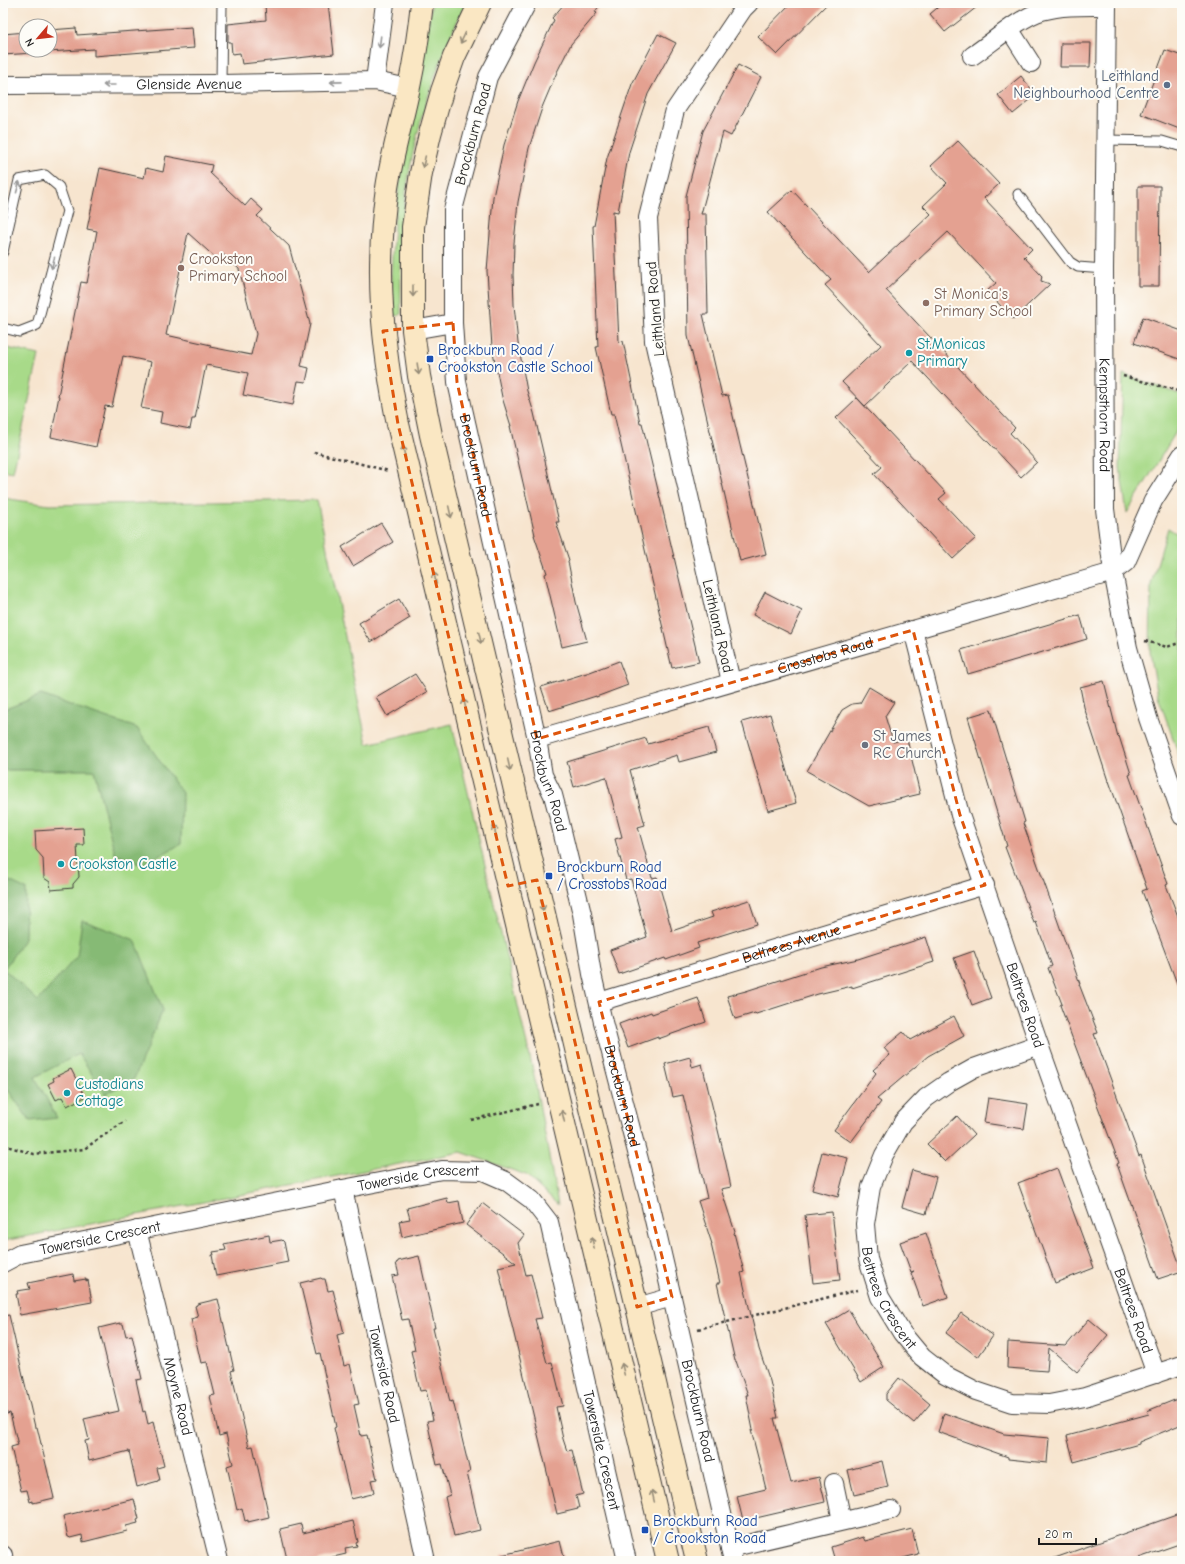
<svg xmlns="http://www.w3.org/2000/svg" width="1185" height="1564" font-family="'Comic Neue',sans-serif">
<rect width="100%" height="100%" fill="#fdfcf7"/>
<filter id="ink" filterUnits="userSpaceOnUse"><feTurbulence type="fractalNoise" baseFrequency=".025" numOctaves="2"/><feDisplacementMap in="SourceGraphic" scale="8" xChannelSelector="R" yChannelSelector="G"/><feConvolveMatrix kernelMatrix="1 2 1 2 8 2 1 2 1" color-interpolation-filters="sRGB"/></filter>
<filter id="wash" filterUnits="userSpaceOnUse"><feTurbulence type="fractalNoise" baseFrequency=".012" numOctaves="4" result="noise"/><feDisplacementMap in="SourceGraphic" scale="16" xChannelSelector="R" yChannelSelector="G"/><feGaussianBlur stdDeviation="0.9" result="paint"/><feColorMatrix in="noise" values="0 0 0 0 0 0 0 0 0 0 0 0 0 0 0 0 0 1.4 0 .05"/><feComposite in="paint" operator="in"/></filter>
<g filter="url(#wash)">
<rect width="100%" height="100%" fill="#f7e5cf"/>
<path fill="#a8da89" stroke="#627b52" d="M432 3H466C431 74 408 150 402 229 400 257 401 286 401 314L398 316 392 315 391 276 394 223 403 158Z
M3 347 39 355 13 472 3 470Z
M1123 374 1182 395V422L1127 513 1120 468Z
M3 498 49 505 317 500 367 744 452 724 533 1070 558 1205 526 1175 461 1152 3 1241Z
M1168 528 1182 537V764L1158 696 1150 652 1151 584Z"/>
<path fill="#86ba75" stroke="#516b48" d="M41 695 137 728 182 793 181 844 142 865 115 854 94 770H3V710Z
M3 878 26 889 25 938 4 969 38 1001 77 956 82 920 135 940 163 1010 134 1079 105 1094 79 1054 35 1077 57 1118 30 1121 3 1083Z"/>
<g id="blocks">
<path fill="#e4a191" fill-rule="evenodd" d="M265 3H328L334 54 242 64 240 53 232 54 231 42H228V24L266 20Z
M565 3H601L595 12 597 13 571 44 557 72 543 105 529 148 518 202 514 243 513 275 514 305 518 343 527 391 534 413 559 522H556L569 560 568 561 576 602 587 641 562 647 545 574 547 573 534 535H535L510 426H511L502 397 492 347 487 271 493 197 504 145 518 101 534 62 554 20 552 18Z
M791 3H828L777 55 758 37Z
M943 3H982L945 32 930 14Z
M192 27 194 48 94 56V49L3 55V34L26 32V50H50V30L76 28 77 35Z
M658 34 676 43 648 94 629 152 618 212 613 211 619 342 623 341 640 423H642L699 662 672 668 614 414H611L596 347H598L593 226H594L607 158 632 84Z
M1061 43H1091L1090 67H1060Z
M1165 50 1182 56V130L1141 114Z
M738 65 761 77 731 136 723 132 701 214H706L708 314H703L722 396 728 395 766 554 740 561 688 336 686 196 703 131Z
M1021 76 1036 95 1013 114 998 95Z
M958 141 999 184 984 198 1032 249 1024 257 1042 276 1041 281 1050 284 1013 319 987 291 996 283 948 232 886 290 1015 428 1010 433 1037 462 1021 477 912 361 865 406 842 382 881 345 825 285 831 280 768 212 792 190 869 272 931 214 923 206 947 183 931 166Z
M166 156 212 165 210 173 245 206 251 199 263 210 257 216 289 246 310 324 301 366 309 368 306 382 298 381 293 405 243 395 248 373 206 365 195 419H192L190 429 160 423 162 412 141 408 151 362 123 356 112 407 105 406 96 447 51 437 59 396H58L81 282 87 283 97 231 87 229 100 168 144 178 146 168 163 172ZM188 233 218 260 223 254 239 269 256 334 251 355 210 347 211 345 166 335Z
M1138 186H1160L1159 286H1138Z
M1143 317 1182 331V360L1134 343Z
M857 398 946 493 939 499 976 538 953 559 874 474 882 467 836 418Z
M381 523 393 542 353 566 342 547Z
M765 592 802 611 791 634 753 615Z
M399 599 410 618 371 642 359 623Z
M1080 615 1087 639 968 674 961 650Z
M619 661 628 685 596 697V696L549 711 541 687 590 672Z
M415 674 427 692 387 716 376 697Z
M1104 681 1118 737 1119 736 1131 774 1129 775 1168 884 1166 885 1182 927V993L1181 994 1142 891 1147 889 1109 781H1108L1084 707 1080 687Z
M869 687 894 702 885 716 893 742 907 739 920 794 869 806 807 771 842 710 852 704 860 703Z
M991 710 1025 822 1023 823 1080 984H1079L1098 1033 1094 1034 1139 1156 1141 1155 1182 1271 1158 1279 1117 1164 1119 1163 1060 1005 1062 1004 1048 968 1052 966 1036 922 1034 923 1005 847 1007 846 968 717Z
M770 714 796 803 768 811 742 722Z
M709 727 716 752 679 762 677 755 630 770 645 825 638 827 652 878 657 877 672 931 713 917 711 912 749 900 757 924 697 943 699 948 666 960 665 958 619 974 610 950 647 937 631 879 626 880 615 839 622 837 606 777 574 787 567 762 646 738 648 744Z
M83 828 84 845H77L79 877 73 884V888L51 890 50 882 44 878 43 858 36 850 35 831Z
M926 937 934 962 852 988V986L818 994 756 1014 755 1013 735 1019 727 996 746 991 821 967 858 959Z
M974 951 991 998 972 1005 954 958Z
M698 998 706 1022 658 1039V1037L628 1048 619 1024 651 1012 652 1014Z
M954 1016 964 1036 928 1056 877 1099 881 1102 851 1142 834 1130 876 1073 873 1070 890 1055 884 1048 903 1032 910 1040Z
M690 1057 692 1067 702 1064 725 1159 731 1187 721 1189 735 1232 734 1233 744 1272 741 1273 759 1349 770 1381 778 1418H774L791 1483 819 1477 825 1502 743 1521 737 1496 766 1489 751 1430H753L746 1395H748L736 1361H735L717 1283H720L711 1244H712L698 1201 707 1198 691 1128 683 1095 673 1097 665 1064Z
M71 1069 85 1097 67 1106 62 1097 56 1100 48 1084 54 1081 53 1078Z
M988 1098 1028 1104 1024 1129 984 1123Z
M957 1116 974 1135 945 1162 927 1144Z
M822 1152 848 1158 838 1197 812 1190Z
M1057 1168 1094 1268 1055 1283 1018 1183Z
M912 1170 936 1177 926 1214 902 1207Z
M447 1198 448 1203 459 1201 463 1223 402 1237 399 1221 410 1219 407 1208Z
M482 1203 524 1235 518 1243 526 1275 531 1274 542 1318 535 1319 547 1363 552 1362 563 1406 556 1407 563 1439 567 1451 572 1450 583 1494 576 1496 579 1508H577L578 1509 557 1514 498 1267 516 1263 466 1225Z
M832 1212 840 1280 813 1283 805 1215Z
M926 1233 948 1297 923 1306 911 1273 914 1271 911 1272 900 1242Z
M269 1235 270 1242 282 1240 284 1242 288 1262 216 1276 212 1255H214L213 1252 226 1250 224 1244Z
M419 1256 435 1328H433L450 1402 453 1401 470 1472 467 1473 480 1530 454 1536 445 1497 450 1495 442 1464 437 1465 427 1421 433 1420 426 1390 420 1391 411 1351 415 1350 408 1319 402 1320 392 1276 399 1275 396 1263 398 1262V1261Z
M73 1274 74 1281 86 1279V1281L88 1280 92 1302 20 1315 16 1294H18L17 1291 30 1289 28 1283Z
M321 1278 322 1279H325L328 1291 333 1290 344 1333 337 1335 344 1366 350 1364 359 1404 354 1405 361 1436 367 1435 377 1479 371 1480 374 1492 372 1493V1494L351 1499 334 1428 336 1427 320 1353 317 1354 300 1283Z
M218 1299 234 1370 231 1371 249 1447 253 1446 269 1517 248 1522V1520L245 1521 242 1508 237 1510 227 1466 233 1464 226 1434 219 1436 210 1396 215 1395 207 1362 201 1363 191 1319 198 1317 195 1306 197 1305V1304Z
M849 1310 884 1367 861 1382 826 1324Z
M961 1313 993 1336 978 1357 946 1333Z
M9 1315 35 1427H37L54 1498 33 1503V1501L30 1502 27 1490 21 1491 11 1447 18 1445 10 1413 7 1414 3 1397V1316Z
M1089 1319 1108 1335 1077 1372 1049 1348 1047 1371 1007 1368 1008 1342 1066 1346Z
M120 1323V1324H123L126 1336 132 1335 142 1379 136 1380 143 1412 145 1411 148 1424 153 1422 164 1466 157 1468 160 1480H158V1481L137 1487 129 1451 89 1461 85 1441 89 1440 84 1419 119 1411 99 1328Z
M899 1378 930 1404 914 1423 886 1400V1394Z
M1182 1397V1424L1139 1442V1444L1074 1462 1067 1436 1149 1414 1147 1411Z
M944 1413 1004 1434 1049 1438 1047 1463 1008 1459V1457L938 1432Z
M882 1461 888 1487 854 1495 848 1470Z
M134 1499 139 1519 137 1520 138 1523 126 1526 127 1531 83 1542 82 1535 70 1538 69 1537H68L63 1516Z
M1182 1513V1543L1130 1561H1052V1559Z
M353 1521 358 1542 356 1543 357 1546 345 1548 346 1554 316 1561H301V1558L289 1560 287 1559 280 1529 301 1524 303 1533Z
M912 1529 918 1554 892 1561H835L831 1547 863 1537 865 1541Z
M560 1541 565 1561H503L502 1555Z"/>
</g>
</g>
<g filter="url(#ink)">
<use href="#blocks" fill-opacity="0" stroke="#3d3a37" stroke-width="1"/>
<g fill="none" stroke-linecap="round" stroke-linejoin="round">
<defs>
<path id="lane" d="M221 84 222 3
M1105 140 1162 141 1182 147
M1018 194 1070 262 1078 267 1104 269
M3 252 19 180 45 175 59 187 67 211 37 325 19 332 3 328"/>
<g id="street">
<path id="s1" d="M527 3 488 77 453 210V323L457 382 537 739 543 775 553 795 558 814 582 914 592 974 603 1022 649 1198 733 1561"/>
<path id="s2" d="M1107 3 1104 269 1105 509 1113 572 1128 648 1148 718 1182 816"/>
<path d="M1010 30 1031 63"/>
<path d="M972 56C993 42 1019 18 1042 11 1063 5 1085 6 1107 6"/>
<path d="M375 81 385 3"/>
<path id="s3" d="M3 85 221 84 375 81 409 88"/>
<path d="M413 330 453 323"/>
<path id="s4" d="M913 630 960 815 1039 1045 1156 1374"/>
<path d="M731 682 654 341 648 218 675 110 743 9 749 3"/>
<path id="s5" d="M537 739 1113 572 1126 562 1153 501 1182 455"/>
<path id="s6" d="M599 1002 985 885"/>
<path id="s7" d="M1039 1045 974 1068 949 1082 926 1098 903 1122 884 1155 871 1187 865 1224 868 1259 880 1297 902 1333 922 1357 945 1375 976 1391 1012 1403 1049 1404 1085 1397 1182 1365"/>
<path id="s8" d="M343 1189 426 1561"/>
<path id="s9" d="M137 1230 219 1561"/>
<path id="s10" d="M3 1263 20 1254 343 1189 442 1170 483 1171 506 1181 532 1200 549 1222 627 1561"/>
<path d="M637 1307 672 1297"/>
<path d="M834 1483 842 1521"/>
<path d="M730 1548 891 1510"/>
<path d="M3 1555 4 1561"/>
</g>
<path id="secondary" d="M422 3C419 31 415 59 409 87 402 121 392 154 387 188 375 269 382 344 398 424L668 1561
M480 3 454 57 442 91 430 134 421 173 413 227V330L419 376 431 435 697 1561"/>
</defs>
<use href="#lane" stroke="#3d3a37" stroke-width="11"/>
<use href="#street" stroke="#3d3a37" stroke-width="20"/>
<use href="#secondary" stroke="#3d3a37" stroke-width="24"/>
<path stroke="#3d3a37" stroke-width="2.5" stroke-dasharray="3 3" stroke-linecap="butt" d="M1123 376 1182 392
M314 452 389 471
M1145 641 1167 647 1182 642
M471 1120 538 1104
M3 1145 34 1154 84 1149 125 1121
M698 1329 858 1290"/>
<use href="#lane" stroke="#fff" stroke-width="9"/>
<use href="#street" stroke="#fff" stroke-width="18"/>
<use href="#secondary" stroke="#fae7c3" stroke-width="22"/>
</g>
<defs><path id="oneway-shaft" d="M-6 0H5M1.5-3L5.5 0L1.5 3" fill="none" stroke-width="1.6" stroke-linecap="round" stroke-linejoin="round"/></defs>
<g stroke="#968c78">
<use href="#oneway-shaft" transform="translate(463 38) rotate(115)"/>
<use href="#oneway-shaft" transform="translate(424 162) rotate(103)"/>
<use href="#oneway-shaft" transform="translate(413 291) rotate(90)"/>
<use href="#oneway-shaft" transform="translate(418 369) rotate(82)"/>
<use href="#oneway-shaft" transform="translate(404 452) rotate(-103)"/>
<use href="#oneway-shaft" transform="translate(450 512) rotate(77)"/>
<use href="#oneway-shaft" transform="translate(435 578) rotate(-103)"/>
<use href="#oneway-shaft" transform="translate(480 638) rotate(77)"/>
<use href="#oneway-shaft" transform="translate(465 705) rotate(-103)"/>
<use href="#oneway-shaft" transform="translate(509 765) rotate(77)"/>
<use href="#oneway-shaft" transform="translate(495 831) rotate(-103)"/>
<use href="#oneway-shaft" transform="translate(542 905) rotate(77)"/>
<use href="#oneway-shaft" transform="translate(563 1116) rotate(-103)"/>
<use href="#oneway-shaft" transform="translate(593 1243) rotate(-103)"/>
<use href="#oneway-shaft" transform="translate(623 1369) rotate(-103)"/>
<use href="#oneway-shaft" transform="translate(653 1496) rotate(-103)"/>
</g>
<g stroke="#999">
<use href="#oneway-shaft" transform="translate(380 42) rotate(97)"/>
<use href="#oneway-shaft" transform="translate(336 82) rotate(179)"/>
<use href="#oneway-shaft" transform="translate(109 85) rotate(180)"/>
<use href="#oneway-shaft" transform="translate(18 187) rotate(-75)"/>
<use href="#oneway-shaft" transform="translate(53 263) rotate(105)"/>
</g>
</g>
<path fill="none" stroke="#de560d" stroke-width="3" stroke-dasharray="8 5" stroke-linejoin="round" d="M453 323 457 382 537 739 913 630 960 815 985 885 599 1002 672 1297 637 1307 537 880 508 886 398 424 383 331Z"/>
<circle fill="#5c6f8a" stroke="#fdfcf7" stroke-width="1.5" cx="1167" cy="85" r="4"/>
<g fill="#8d6e63" stroke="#fdfcf7" stroke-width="1.5">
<circle cx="181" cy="268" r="4"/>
<circle cx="926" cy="303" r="4"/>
</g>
<g fill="#0f9aa8" stroke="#fdfcf7" stroke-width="1.5">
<circle cx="909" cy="353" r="4"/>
<circle cx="61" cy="864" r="4"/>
<circle cx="67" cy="1093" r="4"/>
</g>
<g fill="#1a4fb4" stroke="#fdfcf7" stroke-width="1.5">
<rect x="426" y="355" width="8" height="8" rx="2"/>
<rect x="545" y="872" width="8" height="8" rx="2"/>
<rect x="641" y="1526" width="8" height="8" rx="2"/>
</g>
<circle fill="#6b7280" stroke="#fdfcf7" stroke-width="1.5" cx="865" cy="745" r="4"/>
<g text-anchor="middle" stroke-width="4" stroke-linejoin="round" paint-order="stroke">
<g font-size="15" fill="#4e5e75" stroke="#fdfcf7" text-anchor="end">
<text x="1159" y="81">Leithland<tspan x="1159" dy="17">Neighbourhood Centre</tspan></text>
</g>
<g font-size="15" fill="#1c1c1c" stroke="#fdfcf7">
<text dy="5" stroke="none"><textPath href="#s3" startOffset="186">Glenside Avenue</textPath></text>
<text transform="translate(473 134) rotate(-75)" y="5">Brockburn Road</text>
<text transform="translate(655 309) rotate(-95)" y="5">Leithland Road</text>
<text dy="5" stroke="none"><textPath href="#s2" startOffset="412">Kempsthorn Road</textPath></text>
<text dy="5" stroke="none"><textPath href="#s1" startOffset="479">Brockburn Road</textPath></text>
<text transform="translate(718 626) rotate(77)" y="5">Leithland Road</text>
<text dy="5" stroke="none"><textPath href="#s5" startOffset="300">Crosstobs Road</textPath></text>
<text dy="5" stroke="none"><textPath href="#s1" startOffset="803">Brockburn Road</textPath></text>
<text dy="5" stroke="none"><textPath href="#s6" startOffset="201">Beltrees Avenue</textPath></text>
<text dy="5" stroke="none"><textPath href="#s4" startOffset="392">Beltrees Road</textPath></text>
<text dy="5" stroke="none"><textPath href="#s1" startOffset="1127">Brockburn Road</textPath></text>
<text dy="5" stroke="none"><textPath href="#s10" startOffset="425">Towerside Crescent</textPath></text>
<text dy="5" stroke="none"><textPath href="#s10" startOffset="101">Towerside Crescent</textPath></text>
<text dy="5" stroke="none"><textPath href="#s7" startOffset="348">Beltrees Crescent</textPath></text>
<text dy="5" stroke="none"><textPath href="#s4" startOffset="716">Beltrees Road</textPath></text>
<text dy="5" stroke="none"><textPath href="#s8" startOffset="190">Towerside Road</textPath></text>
<text dy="5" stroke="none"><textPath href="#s9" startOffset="171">Moyne Road</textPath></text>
<text dy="5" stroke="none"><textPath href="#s1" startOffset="1451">Brockburn Road</textPath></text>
<text dy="5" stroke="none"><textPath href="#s10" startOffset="810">Towerside Crescent</textPath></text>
</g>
<g font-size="15" fill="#785e54" stroke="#fdfcf7" text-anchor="start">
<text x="189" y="264">Crookston<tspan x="189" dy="17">Primary School</tspan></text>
<text x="934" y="299">St Monica's<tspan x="934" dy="17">Primary School</tspan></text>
</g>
<g font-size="15" fill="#0d838f" stroke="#fdfcf7" text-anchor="start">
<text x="917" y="349">St.Monicas<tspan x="917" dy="17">Primary</tspan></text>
<text x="69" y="869">Crookston Castle</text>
<text x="75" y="1089">Custodians<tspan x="75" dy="17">Cottage</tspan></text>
</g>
<g font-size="15" fill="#164399" stroke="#fdfcf7" text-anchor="start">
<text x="438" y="355">Brockburn Road /<tspan x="438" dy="17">Crookston Castle School</tspan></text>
<text x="557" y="872">Brockburn Road<tspan x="557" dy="17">/ Crosstobs Road</tspan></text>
<text x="653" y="1526">Brockburn Road<tspan x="653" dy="17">/ Crookston Road</tspan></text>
</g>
<g font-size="15" fill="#5b616d" stroke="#fdfcf7" text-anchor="start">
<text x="873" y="741">St James<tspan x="873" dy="17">RC Church</tspan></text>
</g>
</g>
<rect width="1185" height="1564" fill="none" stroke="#fdfcf7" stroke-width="16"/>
<g transform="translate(38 38) rotate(242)"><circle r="19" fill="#fdfcf7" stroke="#a3a29f"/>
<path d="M0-3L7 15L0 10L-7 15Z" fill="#c8321e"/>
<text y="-6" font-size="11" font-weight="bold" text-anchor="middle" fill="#1c1c1c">N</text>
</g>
<path d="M1039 1538v6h57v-6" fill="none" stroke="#1c1c1c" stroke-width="2"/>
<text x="1045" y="1538" font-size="12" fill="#1c1c1c" stroke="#fdfcf7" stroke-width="3" paint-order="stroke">20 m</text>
</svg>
